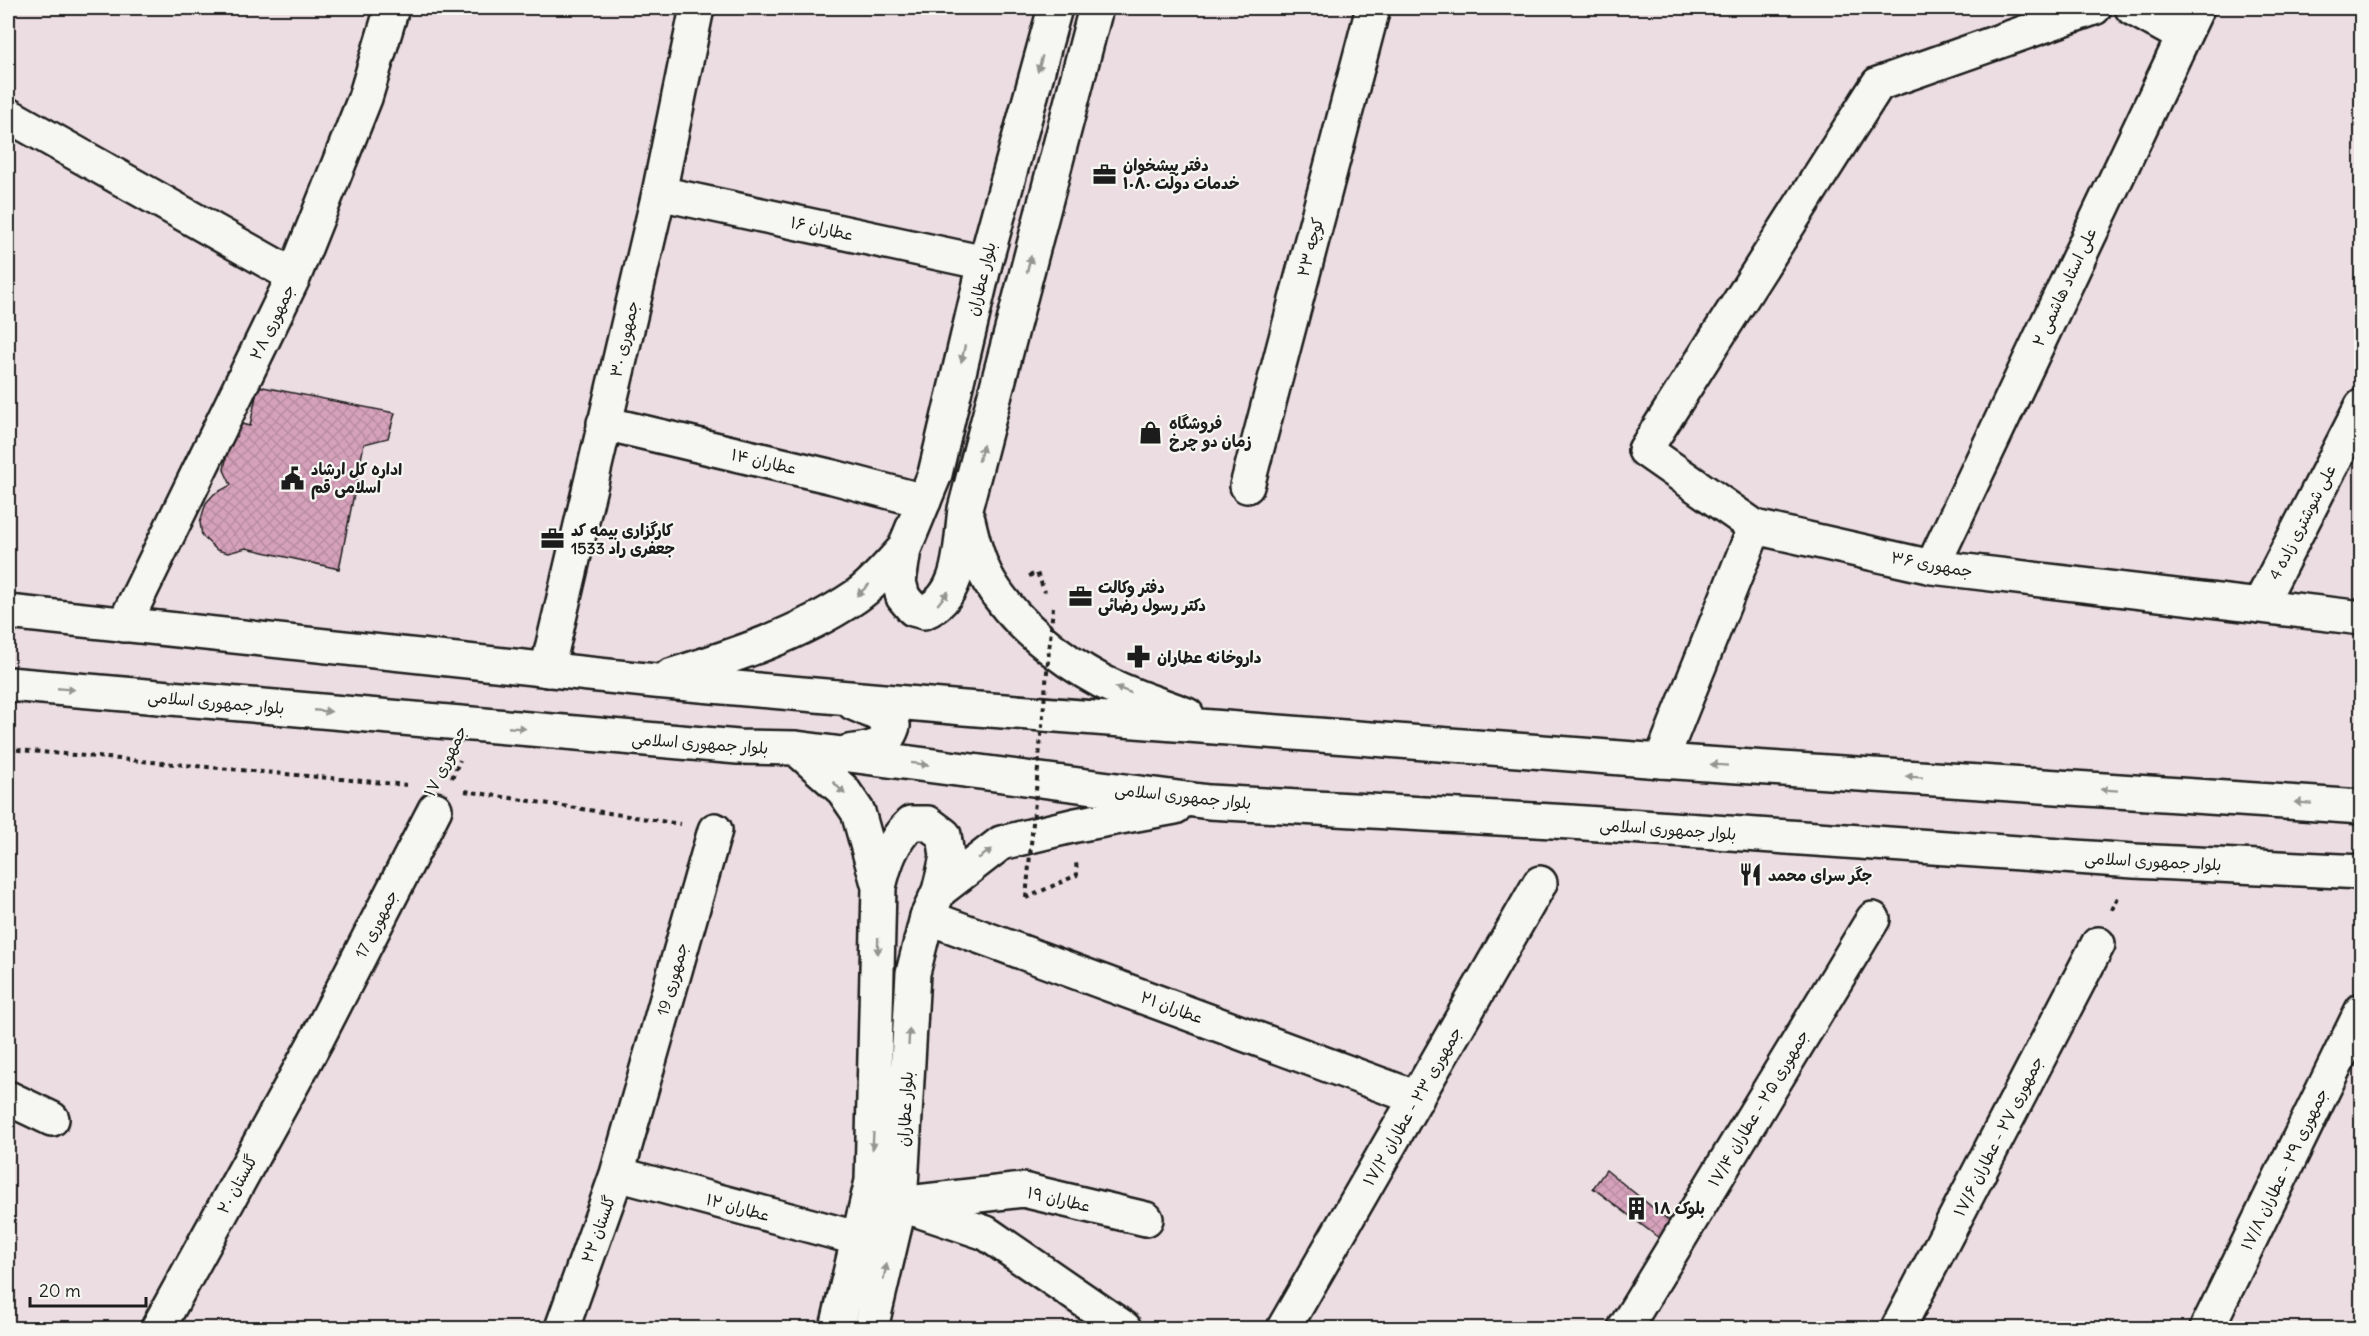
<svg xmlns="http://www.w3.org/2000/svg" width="2369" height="1336" font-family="Delius,'Playpen Sans Arabic',sans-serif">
<defs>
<pattern id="building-cross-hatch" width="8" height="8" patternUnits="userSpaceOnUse" patternTransform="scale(1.5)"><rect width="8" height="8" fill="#d6a2bb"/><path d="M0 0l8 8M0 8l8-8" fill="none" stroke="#b78ba0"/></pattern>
</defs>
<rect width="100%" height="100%" fill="#ecdde2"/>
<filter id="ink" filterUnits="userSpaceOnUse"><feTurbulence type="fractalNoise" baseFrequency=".0167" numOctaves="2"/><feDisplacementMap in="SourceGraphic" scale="12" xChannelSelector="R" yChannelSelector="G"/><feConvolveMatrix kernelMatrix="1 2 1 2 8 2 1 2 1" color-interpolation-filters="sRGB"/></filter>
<g filter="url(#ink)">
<path fill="url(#building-cross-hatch)" stroke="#1c1c1c" stroke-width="1.5" d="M258 386 395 413 388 438 364 444 339 569 246 548 228 553 217 550 202 536 200 522 206 503 214 494 231 485 224 470 233 422 250 426Z
M1606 1170 1678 1228 1667 1244 1593 1188Z"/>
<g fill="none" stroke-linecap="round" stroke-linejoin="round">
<defs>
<path id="minor" d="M2094 8 1878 84 1645 450 1755 527 1932 567 2362 618
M2132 8 2183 36
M8 115 294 276
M659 193 985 263
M604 423 833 477 924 501
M1247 486 1373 8
M1932 567 2197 8
M2259 606 2362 406
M124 625 294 276 365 98 392 8
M547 670 659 193 697 8
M1661 761 1755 527
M927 917 1417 1098
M8 1098 52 1119
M617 1174 860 1239
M908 1203 1023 1190 1146 1219
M900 1204 986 1233 1124 1328
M158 1328 317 1039 435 809
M562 1328 617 1174 715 830
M1284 1328 1540 883
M1625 1328 1873 919
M1898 1328 2098 944
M2207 1328 2362 1010"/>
<path id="major" d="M1055 8 985 263 935 474 904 549 899 582 903 597 913 609 924 612C963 596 960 545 965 509L1096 8
M968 520C973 541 978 562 989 581 1013 622 1060 659 1101 681 1128 695 1159 704 1187 715
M8 612 655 681 964 708 1661 761 2362 807
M670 676C733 656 799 635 855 597 873 585 889 565 904 549
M8 684 738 747 796 748 1209 802 1570 822 2134 861 2362 872
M796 748 843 790 858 812 879 887
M848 752C869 749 886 749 893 726L883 716 853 703
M939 891 1001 843 1076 825 1175 807
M837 1328 872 1181 879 887C885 862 892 841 911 823H928L944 835 947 856 943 875 939 891 927 917 913 973 900 1204 871 1328"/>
</defs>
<use href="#minor" stroke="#1c1c1c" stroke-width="38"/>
<use href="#major" stroke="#1c1c1c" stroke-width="38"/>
<path stroke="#1c1c1c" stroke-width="4" stroke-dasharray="4.5 4.5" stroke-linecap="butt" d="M1029 576 1037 573 1045 592
M8 749 407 785
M452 778 460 760
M465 791 680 824
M1026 898 1077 875 1076 861
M2112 910 2119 895"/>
<use href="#minor" stroke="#f6f6f2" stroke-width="33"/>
<use href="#major" stroke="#f6f6f2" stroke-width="33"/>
<path stroke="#1c1c1c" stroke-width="4" stroke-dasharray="4.5 4.5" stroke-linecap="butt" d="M1026 898 1053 607"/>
</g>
<defs><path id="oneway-solid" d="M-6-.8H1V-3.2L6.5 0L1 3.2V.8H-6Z" transform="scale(1.5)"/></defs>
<g fill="#949492">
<use href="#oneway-solid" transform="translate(1040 64) rotate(106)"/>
<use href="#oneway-solid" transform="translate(1029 264) rotate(-76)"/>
<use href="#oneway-solid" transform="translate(963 354) rotate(103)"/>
<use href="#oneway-solid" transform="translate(981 453) rotate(-75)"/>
<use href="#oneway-solid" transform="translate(863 590) rotate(137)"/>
<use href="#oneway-solid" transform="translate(943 598) rotate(-51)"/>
<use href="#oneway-solid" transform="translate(66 689) rotate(5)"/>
<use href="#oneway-solid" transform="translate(1123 690) rotate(-159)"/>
<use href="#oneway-solid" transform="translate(323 711) rotate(5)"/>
<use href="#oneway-solid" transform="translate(517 728) rotate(5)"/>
<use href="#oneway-solid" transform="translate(920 764) rotate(7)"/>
<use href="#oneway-solid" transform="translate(1719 765) rotate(-176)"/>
<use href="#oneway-solid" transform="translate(1914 777) rotate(-176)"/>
<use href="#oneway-solid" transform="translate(839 788) rotate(46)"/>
<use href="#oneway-solid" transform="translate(2109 790) rotate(-176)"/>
<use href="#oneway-solid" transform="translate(2303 803) rotate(-176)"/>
<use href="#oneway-solid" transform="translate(985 854) rotate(-34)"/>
<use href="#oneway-solid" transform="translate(878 946) rotate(91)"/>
<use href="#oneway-solid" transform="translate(909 1037) rotate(-87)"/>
<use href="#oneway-solid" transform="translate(873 1141) rotate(93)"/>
<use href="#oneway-solid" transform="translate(885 1272) rotate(-78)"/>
</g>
</g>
<defs>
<symbol id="office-bare" viewBox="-9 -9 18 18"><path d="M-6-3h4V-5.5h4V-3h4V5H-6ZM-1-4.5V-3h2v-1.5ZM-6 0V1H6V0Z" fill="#1c1c1c" stroke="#f6f6f2" stroke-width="2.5" paint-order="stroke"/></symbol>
<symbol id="shop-bare" viewBox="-9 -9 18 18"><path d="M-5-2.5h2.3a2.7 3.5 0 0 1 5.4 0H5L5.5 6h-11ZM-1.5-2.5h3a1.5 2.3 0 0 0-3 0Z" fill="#1c1c1c" stroke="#f6f6f2" stroke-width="2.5" paint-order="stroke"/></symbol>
<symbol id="civic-bare" viewBox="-9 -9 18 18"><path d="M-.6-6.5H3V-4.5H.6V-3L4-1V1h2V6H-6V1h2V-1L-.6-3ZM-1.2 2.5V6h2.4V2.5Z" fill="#1c1c1c" stroke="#f6f6f2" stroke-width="2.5" paint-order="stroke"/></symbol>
<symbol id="pharmacy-bare" viewBox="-9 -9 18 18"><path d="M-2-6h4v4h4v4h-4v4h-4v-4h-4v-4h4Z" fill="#1c1c1c" stroke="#f6f6f2" stroke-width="2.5" paint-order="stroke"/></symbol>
<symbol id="restaurant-bare" viewBox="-9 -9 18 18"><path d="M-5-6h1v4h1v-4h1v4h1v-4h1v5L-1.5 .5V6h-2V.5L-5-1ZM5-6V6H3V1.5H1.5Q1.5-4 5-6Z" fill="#1c1c1c" stroke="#f6f6f2" stroke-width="2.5" paint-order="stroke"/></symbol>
<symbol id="building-bare" viewBox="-9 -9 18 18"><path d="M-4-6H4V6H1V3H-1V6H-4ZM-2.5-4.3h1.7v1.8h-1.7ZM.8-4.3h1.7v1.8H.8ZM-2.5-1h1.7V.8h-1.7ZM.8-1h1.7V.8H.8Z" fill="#1c1c1c" stroke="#f6f6f2" stroke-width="2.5" paint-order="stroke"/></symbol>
</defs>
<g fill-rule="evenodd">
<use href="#office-bare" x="1088" y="158" width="33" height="33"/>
<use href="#shop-bare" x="1134" y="416" width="33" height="33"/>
<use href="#civic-bare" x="276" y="462" width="33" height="33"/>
<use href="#office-bare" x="536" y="522" width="33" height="33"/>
<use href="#office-bare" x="1064" y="580" width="33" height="33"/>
<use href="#pharmacy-bare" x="1122" y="640" width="33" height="33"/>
<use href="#restaurant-bare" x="1734" y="858" width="33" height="33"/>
<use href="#building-bare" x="1620" y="1192" width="33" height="33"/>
</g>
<g text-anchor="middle" stroke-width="4.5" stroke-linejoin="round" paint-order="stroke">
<g font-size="16" font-weight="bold" fill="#1c1c1c" stroke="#f6f6f2" text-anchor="start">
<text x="1123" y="171">دفتر پیشخوان<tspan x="1123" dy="18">خدمات دولت ۱۰۸۰</tspan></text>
<text x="1169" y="429">فروشگاه<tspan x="1169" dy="18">زمان دو چرخ</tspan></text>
<text x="311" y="475">اداره کل ارشاد<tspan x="311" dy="18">اسلامی قم</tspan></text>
<text x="571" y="536">کارگزاری بیمه کد<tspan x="571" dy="18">1533 جعفری راد</tspan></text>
<text x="1098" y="593">دفتر وکالت<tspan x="1098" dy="18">دکتر رسول رضائی</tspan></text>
<text x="1157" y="663">داروخانه عطاران</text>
<text x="1768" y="881">جگر سرای محمد</text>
<text x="1654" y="1214">بلوک ۱۸</text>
</g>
<g font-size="16" fill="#1c1c1c" stroke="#f6f6f2">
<text transform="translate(822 228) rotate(12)" y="6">عطاران ۱۶</text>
<text transform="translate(1310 247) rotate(-75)" y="6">کوچه ۲۳</text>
<text transform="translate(981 279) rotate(-76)" y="6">بلوار عطاران</text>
<text transform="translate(2064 287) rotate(-65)" y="6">علی استاد هاشمی ۲</text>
<text transform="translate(272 322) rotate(-64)" y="6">جمهوری ۲۸</text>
<text transform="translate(624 339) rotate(-77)" y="6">جمهوری ۳۰</text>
<text transform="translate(764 461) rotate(13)" y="6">عطاران ۱۴</text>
<text transform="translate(2302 522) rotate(-63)" y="6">علی شوشتری زاده 4</text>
<text transform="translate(1932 564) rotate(10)" y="6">جمهوری ۳۶</text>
<text transform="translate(216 702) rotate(5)" y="6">بلوار جمهوری اسلامی</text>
<text transform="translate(700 743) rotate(4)" y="6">بلوار جمهوری اسلامی</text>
<text transform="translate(445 761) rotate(-64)" y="6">جمهوری ۱۷</text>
<text transform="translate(1183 796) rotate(6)" y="6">بلوار جمهوری اسلامی</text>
<text transform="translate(1668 829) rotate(4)" y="6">بلوار جمهوری اسلامی</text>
<text transform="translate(2153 861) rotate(3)" y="6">بلوار جمهوری اسلامی</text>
<text transform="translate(376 924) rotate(-63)" y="6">جمهوری 17</text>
<text transform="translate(672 979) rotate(-74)" y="6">جمهوری 19</text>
<text transform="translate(1172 1007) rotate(20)" y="6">عطاران ۲۱</text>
<text transform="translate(1412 1106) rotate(-60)" y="6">جمهوری ۲۳ - عطاران ۱۷/۲</text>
<text transform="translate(1758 1108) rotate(-59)" y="6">جمهوری ۲۵ - عطاران ۱۷/۴</text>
<text transform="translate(905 1109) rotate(-87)" y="6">بلوار عطاران</text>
<text transform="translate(1998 1136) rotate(-63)" y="6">جمهوری ۲۷ - عطاران ۱۷/۶</text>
<text transform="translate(2284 1169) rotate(-64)" y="6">جمهوری ۲۹ - عطاران ۱۷/۸</text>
<text transform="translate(237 1184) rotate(-61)" y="6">گلستان ۲۰</text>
<text transform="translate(1059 1199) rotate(13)" y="6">عطاران ۱۹</text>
<text transform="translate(738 1207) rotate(15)" y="6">عطاران ۱۲</text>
<text transform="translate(598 1229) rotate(-70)" y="6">گلستان ۲۲</text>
</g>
</g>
<rect width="2369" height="1336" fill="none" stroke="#f6f6f2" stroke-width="30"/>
<rect x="15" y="15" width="2339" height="1306" fill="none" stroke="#1c1c1c" stroke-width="2" filter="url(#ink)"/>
<path d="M30 1297v9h116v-9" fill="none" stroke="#1c1c1c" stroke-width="3"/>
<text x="39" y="1297" font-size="18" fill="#1c1c1c" stroke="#f6f6f2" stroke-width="4.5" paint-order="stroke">20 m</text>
</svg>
